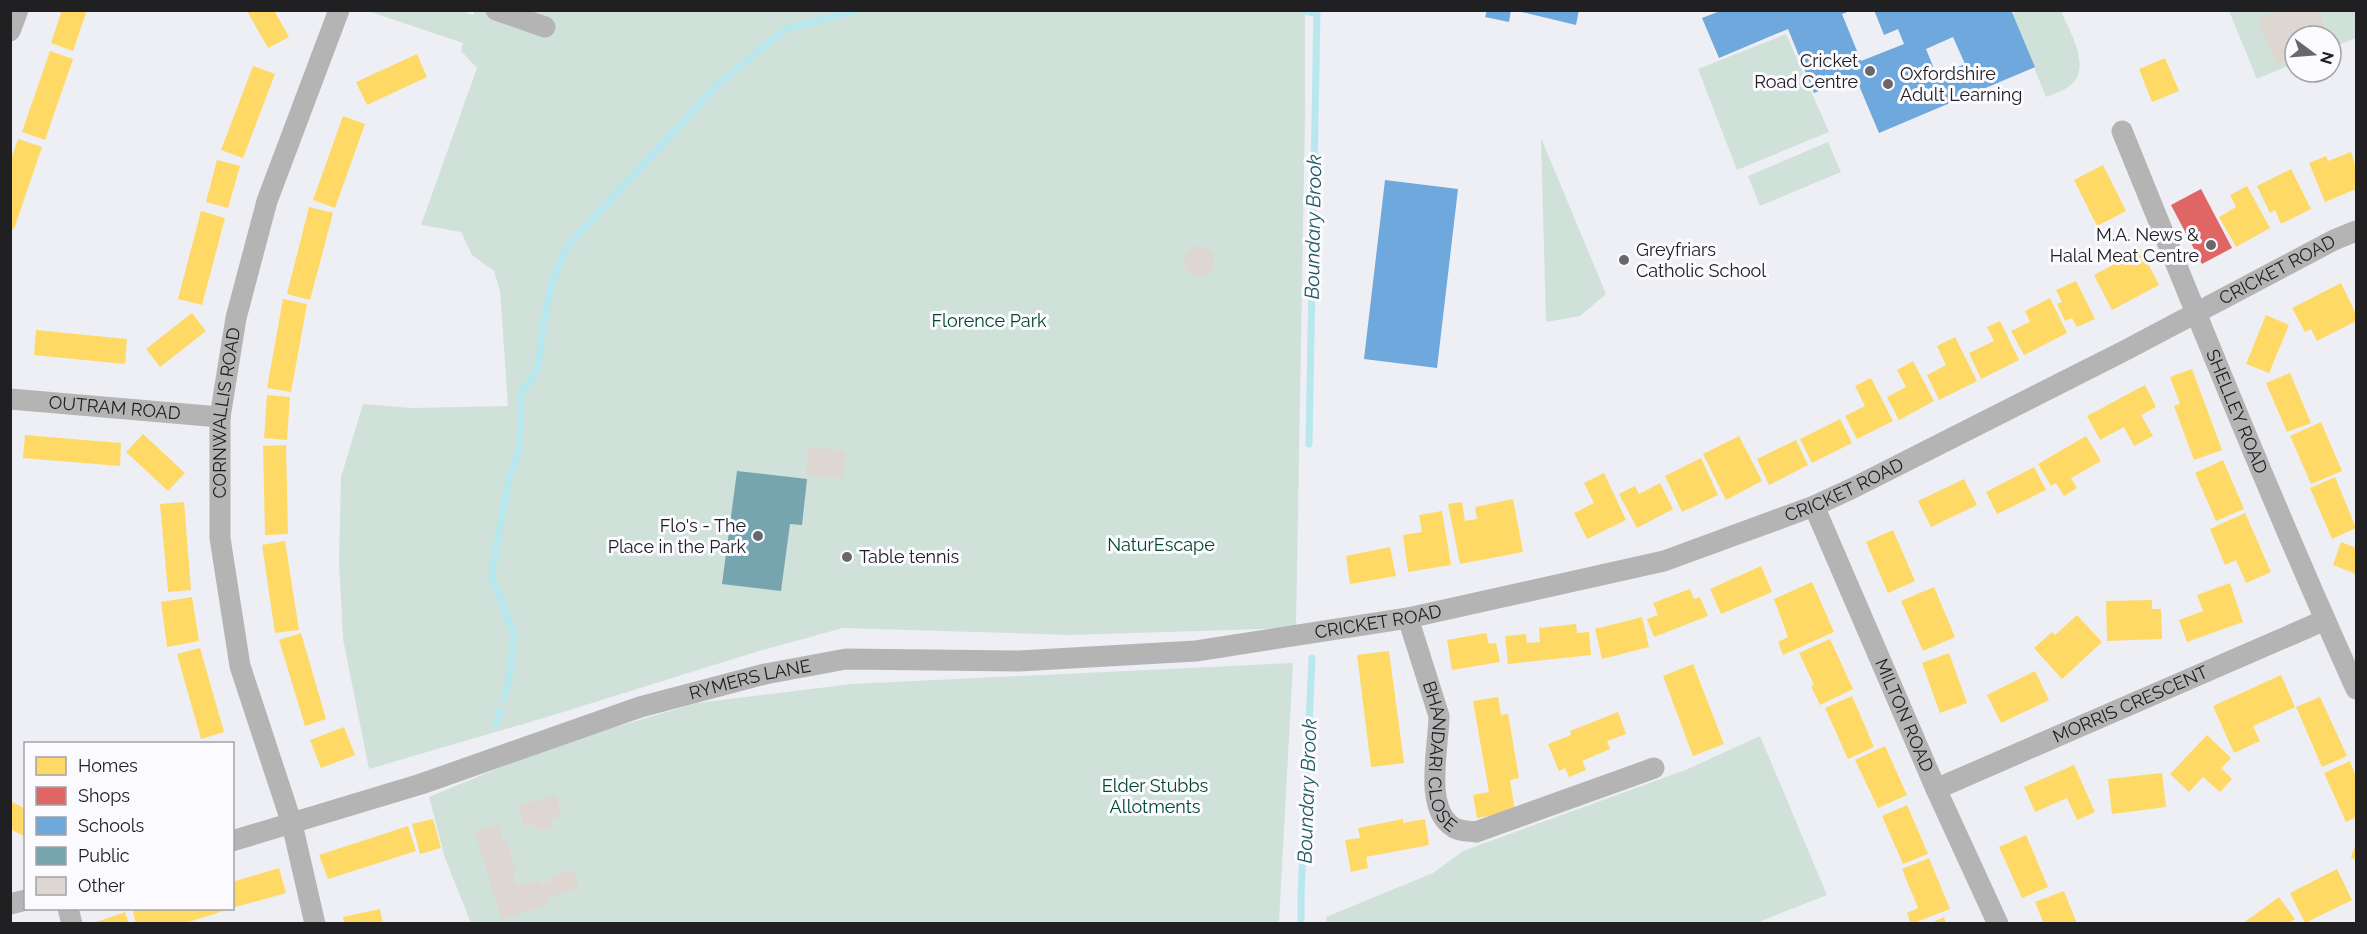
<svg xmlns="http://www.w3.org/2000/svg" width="2367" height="934" font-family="Raleway,sans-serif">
<rect width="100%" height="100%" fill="#eeeff4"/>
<path fill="#d0e1da" d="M459 10 473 15 475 10 1305 11V115L1296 628 1071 635 843 628 759 651 547 717 369 769 343 639 339 562 341 477 363 404 411 408 508 406 500 291 494 271 472 255 461 232 421 225 477 68 461 51 463 43 368 11Z
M2019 11H2061C2069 31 2092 66 2071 85 2065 90 2054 94 2046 97L2012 13Z
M2229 11H2356V38L2331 48V36H2295V63L2257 79Z
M1786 34 1829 132 1737 170 1698 69Z
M1541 138 1606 294 1580 316 1546 322Z
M1828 142 1841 172 1760 206 1748 176Z
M1293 663 1279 923H471L445 858 429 797 551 746 697 703 852 684Z
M1760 736 1827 895 1756 923H1327L1326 917 1433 873 1463 851 1688 769Z"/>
<path fill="#ffd966" d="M62 10H87L73 51 51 43Z
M274 10 289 37 268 48 247 11Z
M50 51 73 59 45 140 22 132Z
M417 54 427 77 367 105 356 82Z
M2165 58 2179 91 2152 102 2139 69Z
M253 66 275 74 243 158 221 150Z
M343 116 365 124 335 208 313 200Z
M18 139 42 147 14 229 10 228V162Z
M2351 152 2356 167V189L2325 202 2309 163 2326 156 2328 161Z
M217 160 240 166 228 208 206 202Z
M2103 165 2126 211 2097 226 2074 180Z
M2291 169 2311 209 2281 224 2275 210 2270 213 2257 186Z
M2247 186 2270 228 2236 247 2219 217 2236 207 2230 195Z
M309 207 333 213 310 300 287 294Z
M201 211 225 218 202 305 178 299Z
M2141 250 2159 285 2112 310 2094 275Z
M2076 281 2095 319 2077 327 2072 318 2065 321 2057 304 2062 302 2056 290Z
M2341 283 2356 314V321L2317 341 2311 329 2305 332 2292 308Z
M2050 298 2067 333 2024 355 2011 331 2030 322 2025 311Z
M283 299 307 304 291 392 267 388Z
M192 313 206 331 160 367 146 349Z
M2266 315 2289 325 2269 373 2246 364Z
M2000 321 2019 360 1981 379 1969 353 1994 341 1987 327Z
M36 330 127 339 125 364 34 355Z
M1955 337 1977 381 1939 400 1927 375 1946 365 1937 346Z
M1913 361 1934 401 1899 420 1887 397 1906 387 1897 370Z
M2192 369 2222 450 2194 460 2174 406 2180 404 2170 377Z
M2290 373 2311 423 2287 432 2266 383Z
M1871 378 1893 421 1857 439 1845 416 1865 406 1855 386Z
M2145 385 2156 407 2141 415 2153 436 2134 446 2124 427 2100 440 2087 416Z
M267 395 290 397 287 440 264 438Z
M1840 419 1852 443 1812 463 1800 439Z
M2321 422 2342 471 2311 484 2290 436Z
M143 434 185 473 168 491 126 452Z
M25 435 121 443 120 466 23 458Z
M1739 436 1762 481 1726 500 1703 454Z
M2086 436 2101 461 2071 478 2077 488 2064 496 2056 483 2051 486 2038 464Z
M1796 440 1808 465 1769 485 1757 459Z
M286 445 288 534 265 535 263 446Z
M1701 458 1718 495 1682 512 1665 476Z
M2223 460 2244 509 2216 521 2195 473Z
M2034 467 2046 490 1997 514 1986 492Z
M1604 473 1626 520 1587 539 1574 513 1594 503 1584 483Z
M2335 477 2356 528 2332 539 2310 488Z
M1964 479 1977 505 1931 527 1918 501Z
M1660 483 1673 509 1637 528 1619 494 1635 486 1639 494Z
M1513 499 1523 552 1460 564 1448 504 1462 502 1465 521 1477 519 1475 507Z
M184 502 191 590 168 592 160 504Z
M1442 511 1451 565 1408 572 1403 535 1422 532 1419 515Z
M2245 513 2271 572 2246 583 2236 560 2225 565 2210 529Z
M1893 530 1915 581 1888 593 1866 542Z
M285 541 299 630 275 633 262 545Z
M2341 542 2356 548V574L2333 565Z
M1390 547 1396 576 1350 584 1346 556Z
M1761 566 1772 592 1721 614 1710 589Z
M1812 582 1834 632 1783 655 1778 642 1788 637 1774 599Z
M2230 583 2243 622 2187 642 2179 620 2203 611 2197 595Z
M1934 587 1955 637 1923 651 1901 601Z
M1690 589 1694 599 1700 597 1708 616 1654 637 1647 619 1658 615 1653 603Z
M192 597 199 641 167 647 161 602Z
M2152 600V609H2161L2162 639 2107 641 2106 601Z
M2077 615 2102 642 2062 679 2034 648 2052 632 2055 635Z
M1642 617 1649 647 1602 659 1595 629Z
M1576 624 1577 633 1589 632 1591 655 1508 664 1505 636 1526 634 1527 643 1540 642 1539 628Z
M301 633 326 719 305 726 279 640Z
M1486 633 1489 644 1496 643 1500 662 1452 670 1447 640Z
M1830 639 1853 689 1820 705 1811 686 1814 685 1799 653Z
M200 648 224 732 201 739 177 654Z
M1389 651 1404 763 1371 767 1357 655Z
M1949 653 1967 703 1940 713 1922 663Z
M1693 664 1724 744 1693 756 1663 676Z
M2035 671 2049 700 2001 723 1987 695Z
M2281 675 2295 707 2253 726 2260 741 2234 753 2213 706Z
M1852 696 1874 747 1848 759 1825 708Z
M1498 697 1501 715 1508 714 1519 778 1510 780 1515 811 1477 818 1473 795 1489 792 1473 701Z
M2320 697 2347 756 2322 767 2296 707Z
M1618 712 1626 734 1607 741 1610 749 1582 761 1586 770 1569 777 1565 768 1559 771 1548 744 1571 735 1570 731Z
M344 727 355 755 321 768 310 740Z
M2207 735 2231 758 2221 768 2232 779 2220 792 2203 777 2189 792 2170 774Z
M1885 746 1907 795 1878 808 1855 760Z
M2350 761 2356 777V817L2346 822 2324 773Z
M2074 765 2095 812 2077 820 2067 798 2035 812 2024 787Z
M2162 773 2166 807 2112 814 2108 779Z
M10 801 26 809V837L10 829Z
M1907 805 1928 854 1903 864 1882 816Z
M433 819 441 848 420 854 412 824Z
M1403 819V823L1425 819 1429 845 1366 857 1368 868 1351 872 1345 840 1360 838 1358 828Z
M408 826 416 851 328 879 319 855Z
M2026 835 2048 887 2022 898 1999 847Z
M2356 842V860L2351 858Z
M1929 858 1950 909 1911 924 1907 913 1918 908 1902 869Z
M279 868 286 893 232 908V882Z
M2337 869 2352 900 2305 923 2290 893Z
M2064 891 2077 924H2044L2035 902Z
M2279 897 2295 919 2288 924H2242Z
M142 909H230L182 924H136L133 911Z
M380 909 383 924H344L343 917Z
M125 912 129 924H93V923Z
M1944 917 1946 924H1929Z"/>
<path fill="#e06666" d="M2201 189 2232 248 2202 264 2171 205Z"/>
<path fill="#6fa8dc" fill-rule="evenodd" d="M1487 10H1511L1509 22 1485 17Z
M1513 10H1579L1576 25Z
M1874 10H2011L2035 67 1879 133 1855 76 1814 93 1788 29 1719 58 1702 18 1720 11H1850L1842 14 1861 61 1904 44 1898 29 1884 35ZM1953 37 1965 64 1937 76 1926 49Z
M1385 180 1458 189 1437 368 1364 359Z"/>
<path fill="#76a5af" d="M737 471 807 479 802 525 790 524 781 591 722 584Z"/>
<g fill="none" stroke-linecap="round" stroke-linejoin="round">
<path stroke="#b8e7ee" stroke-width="7" d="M1302 10 1317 14
M1309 444 1317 10
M504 699 510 673 514 633 491 576 509 479 520 446 521 394 538 368 542 333 551 286 566 248 717 85 786 29 858 10
M496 724 500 711
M1301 924V894L1312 658"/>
</g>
<path fill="#ded6d1" d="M2280 10H2318L2328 36H2295V59L2277 66 2258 19Z
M1184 261a15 15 0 1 1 30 0a15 15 0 1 1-30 0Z
M809 447 846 451 843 479 806 475Z
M556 795 562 816 551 819 553 827 536 831 535 824 524 827 519 805Z
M498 824 503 842 507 840 516 872 513 873 516 886 539 880 541 885 549 882 548 878 574 870 579 888 545 898 548 906 501 919 475 831Z"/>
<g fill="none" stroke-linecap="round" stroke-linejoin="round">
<g stroke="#b4b4b4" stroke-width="21">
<path d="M496 10 545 27"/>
<path d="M10 31 18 10"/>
<path id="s1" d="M2122 131C2198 318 2273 505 2356 689"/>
<path id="s2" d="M10 399 220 417"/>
<path id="s3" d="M1814 506 1936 789 1998 924"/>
<path id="s4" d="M1408 618 1439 716C1439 746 1423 808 1453 827 1458 831 1469 831 1476 832L1654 768"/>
<path id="s5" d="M1936 789 2325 620"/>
<path id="s6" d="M232 841 421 784 640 707 765 674 846 659 1019 661 1196 651 1408 618 1664 561 1814 506 1853 488 2124 351 2334 240 2356 231"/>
<path d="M10 904 26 900"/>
<path d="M68 908 72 924"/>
<path id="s7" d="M315 924 292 824 240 666 220 538V417L236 318 267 201 339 10"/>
</g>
</g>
<g fill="#68686c" stroke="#fbfbff" stroke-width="2">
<circle cx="1870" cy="71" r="6"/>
<circle cx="1888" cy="84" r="6"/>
<circle cx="2211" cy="245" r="6"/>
<circle cx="1624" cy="260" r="6"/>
<circle cx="758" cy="536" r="6"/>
<circle cx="847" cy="557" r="6"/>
</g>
<g text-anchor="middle" stroke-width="6" stroke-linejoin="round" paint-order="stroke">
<g font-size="18" fill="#202023" stroke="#fbfbff" text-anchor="end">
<text x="1858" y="67">Cricket<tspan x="1858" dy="21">Road Centre</tspan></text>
<text x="1900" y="80" text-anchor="start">Oxfordshire<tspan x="1900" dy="21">Adult Learning</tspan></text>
<text x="2199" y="241">M.A. News &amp;<tspan x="2199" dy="21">Halal Meat Centre</tspan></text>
<text x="1636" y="256" text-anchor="start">Greyfriars<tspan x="1636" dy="21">Catholic School</tspan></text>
<text x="746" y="532">Flo's - The<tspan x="746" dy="21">Place in the Park</tspan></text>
<text x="859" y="563" text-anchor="start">Table tennis</text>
</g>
<g font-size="18" fill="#202023" stroke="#fbfbff">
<text dy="6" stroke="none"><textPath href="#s6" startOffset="2148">CRICKET ROAD</textPath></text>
<text dy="6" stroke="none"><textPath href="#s2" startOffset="105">OUTRAM ROAD</textPath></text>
<text dy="6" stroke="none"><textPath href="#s1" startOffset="303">SHELLEY ROAD</textPath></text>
<text dy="6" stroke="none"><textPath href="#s7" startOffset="524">CORNWALLIS ROAD</textPath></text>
<text dy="6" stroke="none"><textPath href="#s6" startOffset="1662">CRICKET ROAD</textPath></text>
<text dy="6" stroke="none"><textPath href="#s6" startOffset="1176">CRICKET ROAD</textPath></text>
<text dy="6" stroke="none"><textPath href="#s6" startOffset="543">RYMERS LANE</textPath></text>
<text dy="6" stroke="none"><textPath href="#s5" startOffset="212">MORRIS CRESCENT</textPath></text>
<text dy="6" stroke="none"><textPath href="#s3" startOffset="228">MILTON ROAD</textPath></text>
<text dy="6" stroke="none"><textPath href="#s4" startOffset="144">BHANDARI CLOSE</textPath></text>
</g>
<g font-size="18" fill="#01472c" stroke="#fbfbff">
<text x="989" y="327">Florence Park</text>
<text x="1161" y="551">NaturEscape</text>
<text x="1155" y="792">Elder Stubbs<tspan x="1155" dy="21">Allotments</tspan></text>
</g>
<g font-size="20" font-style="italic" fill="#1e575d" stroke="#fbfbff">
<text transform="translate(1313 227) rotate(-89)" y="7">Boundary Brook</text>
<text transform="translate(1307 791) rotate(-88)" y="7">Boundary Brook</text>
</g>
</g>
<rect width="2367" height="934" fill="none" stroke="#202023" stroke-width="24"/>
<rect x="24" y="742" width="210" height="168" fill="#fbfbff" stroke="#a3a3a7" stroke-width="1.5"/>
<rect x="36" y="757" width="30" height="18" fill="#ffd966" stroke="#a3a3a7" stroke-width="1.5"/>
<text x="78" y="772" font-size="18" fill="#202023">Homes</text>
<rect x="36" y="787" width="30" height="18" fill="#e06666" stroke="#a3a3a7" stroke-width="1.5"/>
<text x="78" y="802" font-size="18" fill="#202023">Shops</text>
<rect x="36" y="817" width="30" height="18" fill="#6fa8dc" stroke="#a3a3a7" stroke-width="1.5"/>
<text x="78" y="832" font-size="18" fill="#202023">Schools</text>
<rect x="36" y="847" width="30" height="18" fill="#76a5af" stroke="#a3a3a7" stroke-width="1.5"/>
<text x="78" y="862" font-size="18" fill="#202023">Public</text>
<rect x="36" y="877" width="30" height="18" fill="#ded6d1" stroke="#a3a3a7" stroke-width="1.5"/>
<text x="78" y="892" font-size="18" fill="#202023">Other</text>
<g transform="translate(2313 54) rotate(106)"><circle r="28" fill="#fbfbff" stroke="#a3a3a7" stroke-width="1.5"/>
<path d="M0-4.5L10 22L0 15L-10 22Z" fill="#68686c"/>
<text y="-9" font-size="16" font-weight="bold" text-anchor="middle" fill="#202023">N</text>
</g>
</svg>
